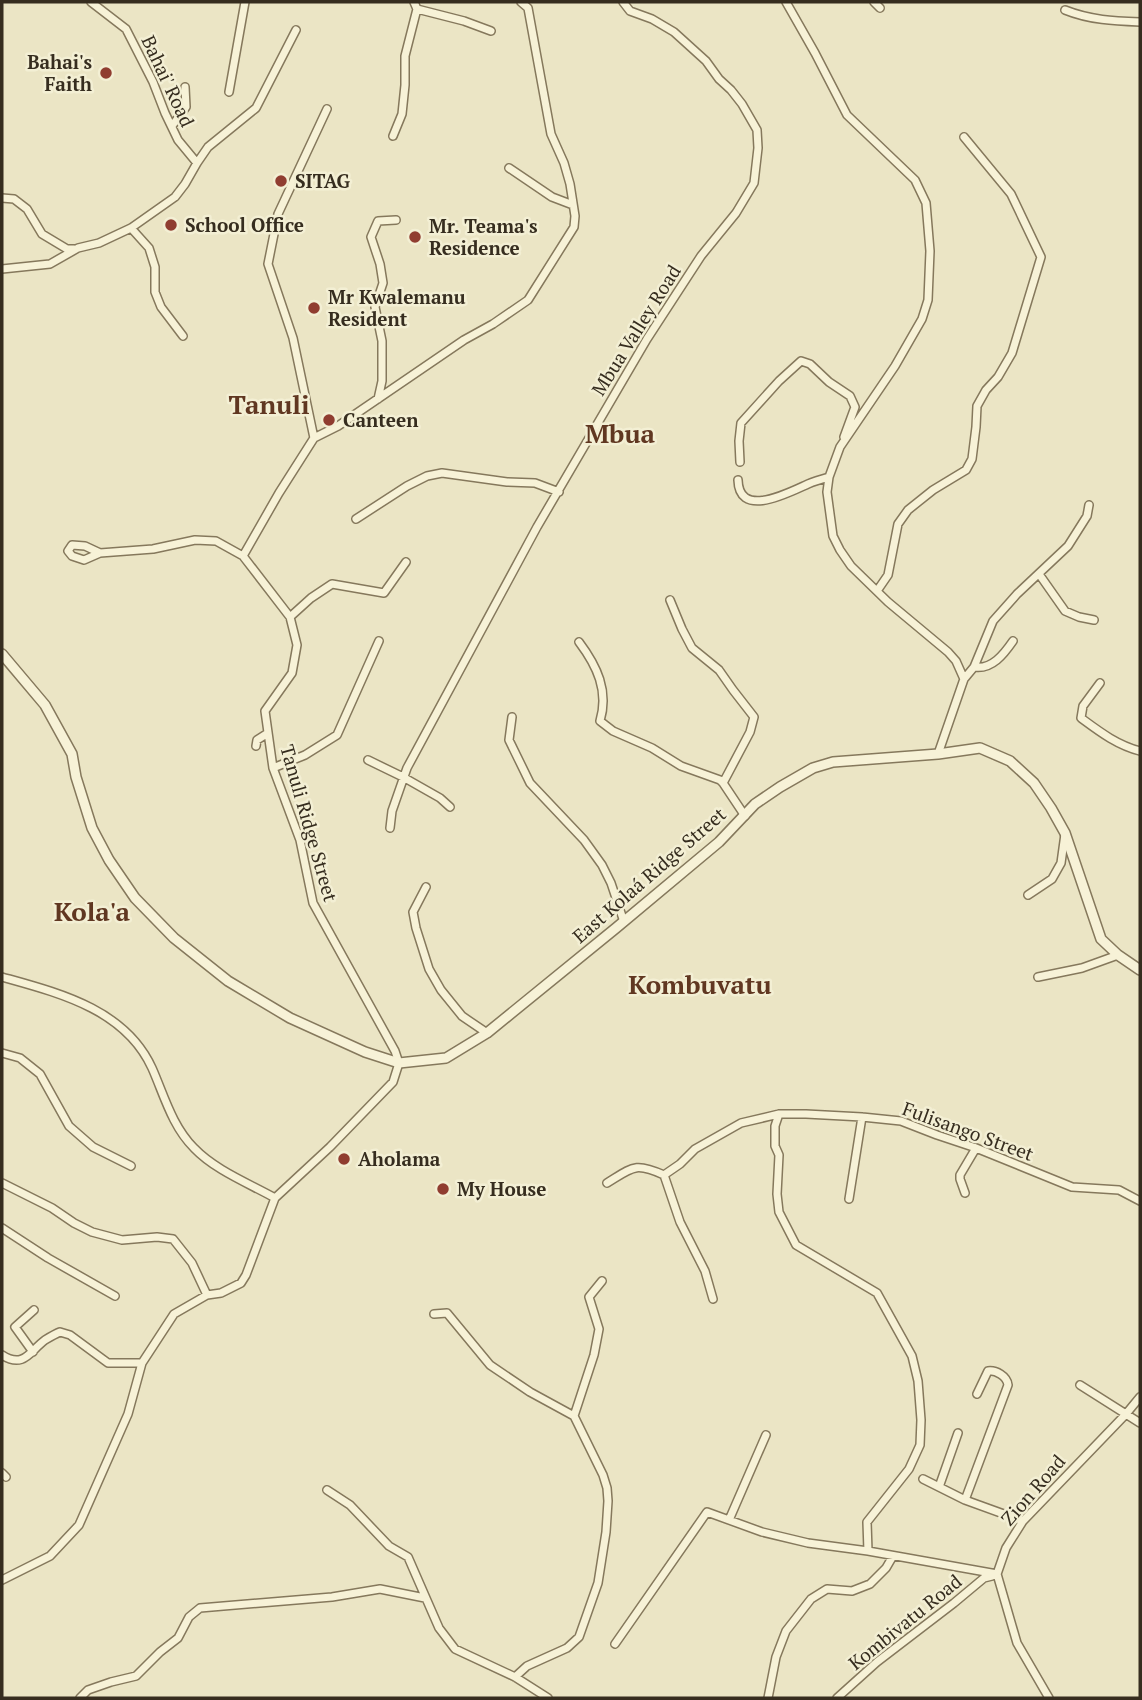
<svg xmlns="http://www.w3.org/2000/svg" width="1142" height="1700" font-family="'PT Serif',serif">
<rect width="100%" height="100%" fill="#ebe5c5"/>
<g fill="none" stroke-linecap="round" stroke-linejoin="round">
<defs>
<path id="minor" d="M91 2 126 29 153 82 165 113 178 140 197 163
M786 2 815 53 847 115 915 180 926 203 930 251 928 300 922 319 895 366 840 447 829 477 827 492 833 536 840 550 851 566 888 602 948 652 956 661 964 679 938 754
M874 2 880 8
M417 9 464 21 491 31
M1065 10C1090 20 1114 21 1140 22
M229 92 245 2
M172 126 186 107 185 87
M393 136 402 114 405 85V56L417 9 414 2
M509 168 552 197 573 205
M2 198 14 199 27 209 42 234 67 249H74
M131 228 149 248 155 267V292L161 307 183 336
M2 269 50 264 78 248 99 243 131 228 175 197 185 184 197 163 208 147 256 108 296 30
M378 399 382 381V341L375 307 383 283 380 264 371 237 378 221 396 220
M314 438 293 338 268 264 278 214 327 109
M740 462 739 441 741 423 779 381 801 361 810 364 829 382 850 396 855 407 844 437
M738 480C739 519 788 493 808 484 815 481 822 479 829 477
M356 519 407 486 427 476 442 473 507 482 535 483 559 492
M100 553 84 560 72 556 68 551 72 545 85 546 100 553 153 549 195 540 216 541 243 556
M1039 574 1065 611 1079 617 1094 620
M877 591 888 575 898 524 908 510 933 490 966 470 972 459 976 427 977 406 986 390 998 377 1012 353 1041 257 1011 194 964 137
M670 600 682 629 692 648 719 670 733 690 754 717 750 732 723 783 745 816
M290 617 311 598 332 584 384 593 406 562
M579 642C597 666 609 691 600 721L613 731 652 748 681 766 720 780 723 783
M974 667C992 670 1004 654 1013 641
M964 679 974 667 993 621 1017 594 1068 546 1087 516 1089 505
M1100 683 1083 706 1081 718C1100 732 1117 745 1140 751
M512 717 509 740 530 783 584 840 602 865 611 883 624 922
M256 746 257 740 268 733
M368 760 403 777 440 798 450 807
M273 768 305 755 337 735 379 641
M390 828 392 811 407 768 537 527 647 339 701 256 736 213 754 183 758 148 757 130 742 104 731 90 719 79 706 61 674 32 652 19 630 11 623 2
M426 887 413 912 416 928 429 969 441 990 462 1016 487 1033
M1028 895 1052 879 1061 863 1065 834
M2 977C59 993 125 1009 152 1068 164 1095 172 1126 194 1148 215 1170 248 1183 275 1198
M1038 977 1082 968 1118 955
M2 1053 20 1058 40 1074 69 1126 93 1147 131 1166
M779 1114 775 1126V1146L779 1155 777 1194 779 1212 796 1245 877 1293 912 1356 918 1381 921 1420 920 1445 909 1469 867 1522 868 1551
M2 1183 52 1208 74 1223 92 1232 122 1240 157 1237 173 1239 192 1263 207 1295
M607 1183C633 1167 635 1162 664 1175
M965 1193 960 1179V1175L976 1148
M849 1199 862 1117
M2 1228 48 1258 115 1296
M713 1299 705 1271 680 1222 664 1175 680 1164 695 1149 741 1123 779 1114H806L862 1117 901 1121 937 1135 976 1148 1072 1187 1119 1190 1140 1201
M434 1314 447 1313 490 1365 530 1392 574 1416 603 1475 607 1488 608 1501 606 1532 598 1583 579 1637 567 1648 527 1666 515 1677
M33 1352 15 1327 34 1310
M2 1355C24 1369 30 1351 45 1340 50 1337 55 1334 60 1332L70 1335 108 1363H142
M1080 1385 1140 1423
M574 1416 594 1355 599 1329 589 1297 602 1281
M2 1473 6 1477
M923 1479 965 1500 1023 1521
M939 1487 958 1433
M327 1490 350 1505 389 1546 408 1557 439 1628 455 1649 515 1677 548 1698
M965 1500 1008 1385C1007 1376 996 1370 988 1371L977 1394
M729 1520 766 1435
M2 1580 50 1556 79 1525 128 1414 142 1363 174 1314 207 1295 221 1293 241 1283 246 1275 275 1198 330 1147 393 1082 399 1063 395 1051 313 903 300 840 273 768 265 711 292 673 297 645 290 617 243 556 279 493 314 438 338 426 464 340 493 324 528 300 574 227 575 216 570 184 564 163 551 134 528 8 521 2
M615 1644 707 1512 762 1532 808 1543 868 1551 997 1574
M80 1698 88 1690 111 1682 136 1676 160 1652 178 1638 189 1617 200 1608 332 1597 380 1589 425 1598
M768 1698 776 1657 786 1631 811 1599 827 1589 852 1591 870 1584 886 1568 893 1556
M837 1698 877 1662 954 1603 984 1578 992 1576
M1049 1698 1017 1643 997 1574 1006 1548 1023 1521 1126 1414 1140 1397"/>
<path id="tertiary" d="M2 654 45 705 72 754 76 777 92 828 109 860 135 898 174 938 228 981 290 1018 365 1052 399 1063 446 1058 487 1033 616 928 719 842 755 804 780 787 813 768 833 762 938 754 980 748 1010 761 1034 783 1051 808 1065 833 1101 939 1118 955 1140 970"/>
</defs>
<use href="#minor" stroke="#85785c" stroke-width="10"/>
<use href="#tertiary" stroke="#85785c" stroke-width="12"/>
<use href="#minor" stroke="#f7f2d7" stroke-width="7"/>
<use href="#tertiary" stroke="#f7f2d7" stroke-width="9"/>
</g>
<g fill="#903d30" stroke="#f3efd4" stroke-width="2.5">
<circle cx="106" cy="73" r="7"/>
<circle cx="281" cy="181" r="7"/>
<circle cx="171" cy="225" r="7"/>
<circle cx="415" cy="237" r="7"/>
<circle cx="314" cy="308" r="7"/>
<circle cx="329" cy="420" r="7"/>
<circle cx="344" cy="1159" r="7"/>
<circle cx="443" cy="1189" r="7"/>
</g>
<g text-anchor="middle" stroke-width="5" stroke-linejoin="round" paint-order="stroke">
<g font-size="19" font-weight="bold" fill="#362d1f" stroke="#f3efd4" text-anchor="start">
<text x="92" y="69" text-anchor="end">Bahai's<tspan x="92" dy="22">Faith</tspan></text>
<text x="295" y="188">SITAG</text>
<text x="185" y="232">School Office</text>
<text x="429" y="233">Mr. Teama's<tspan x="429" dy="22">Residence</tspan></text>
<text x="328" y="304">Mr Kwalemanu<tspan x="328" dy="22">Resident</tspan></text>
<text x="343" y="427">Canteen</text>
<text x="358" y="1166">Aholama</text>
<text x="457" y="1196">My House</text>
</g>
<g font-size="19" fill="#362d1f" stroke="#f3efd4">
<text transform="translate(168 81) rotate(65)" y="7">Bahai' Road</text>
<text transform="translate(636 330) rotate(-58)" y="7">Mbua Valley Road</text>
<text transform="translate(309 823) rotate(74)" y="7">Tanuli Ridge Street</text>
<text transform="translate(649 875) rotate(-41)" y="7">East Kolaá Ridge Street</text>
<text transform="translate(968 1131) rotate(20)" y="7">Fulisango Street</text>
<text transform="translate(1033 1490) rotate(-49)" y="7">Zion Road</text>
<text transform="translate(905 1622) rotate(-39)" y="7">Kombivatu Road</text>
</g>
<g font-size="26" font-weight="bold" fill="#603721" stroke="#f3efd4">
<text x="269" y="414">Tanuli</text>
<text x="620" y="443">Mbua</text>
<text x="92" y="921">Kola'a</text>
<text x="700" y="994">Kombuvatu</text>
</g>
</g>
<rect width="1142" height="1700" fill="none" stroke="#362d1f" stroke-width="7"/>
</svg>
